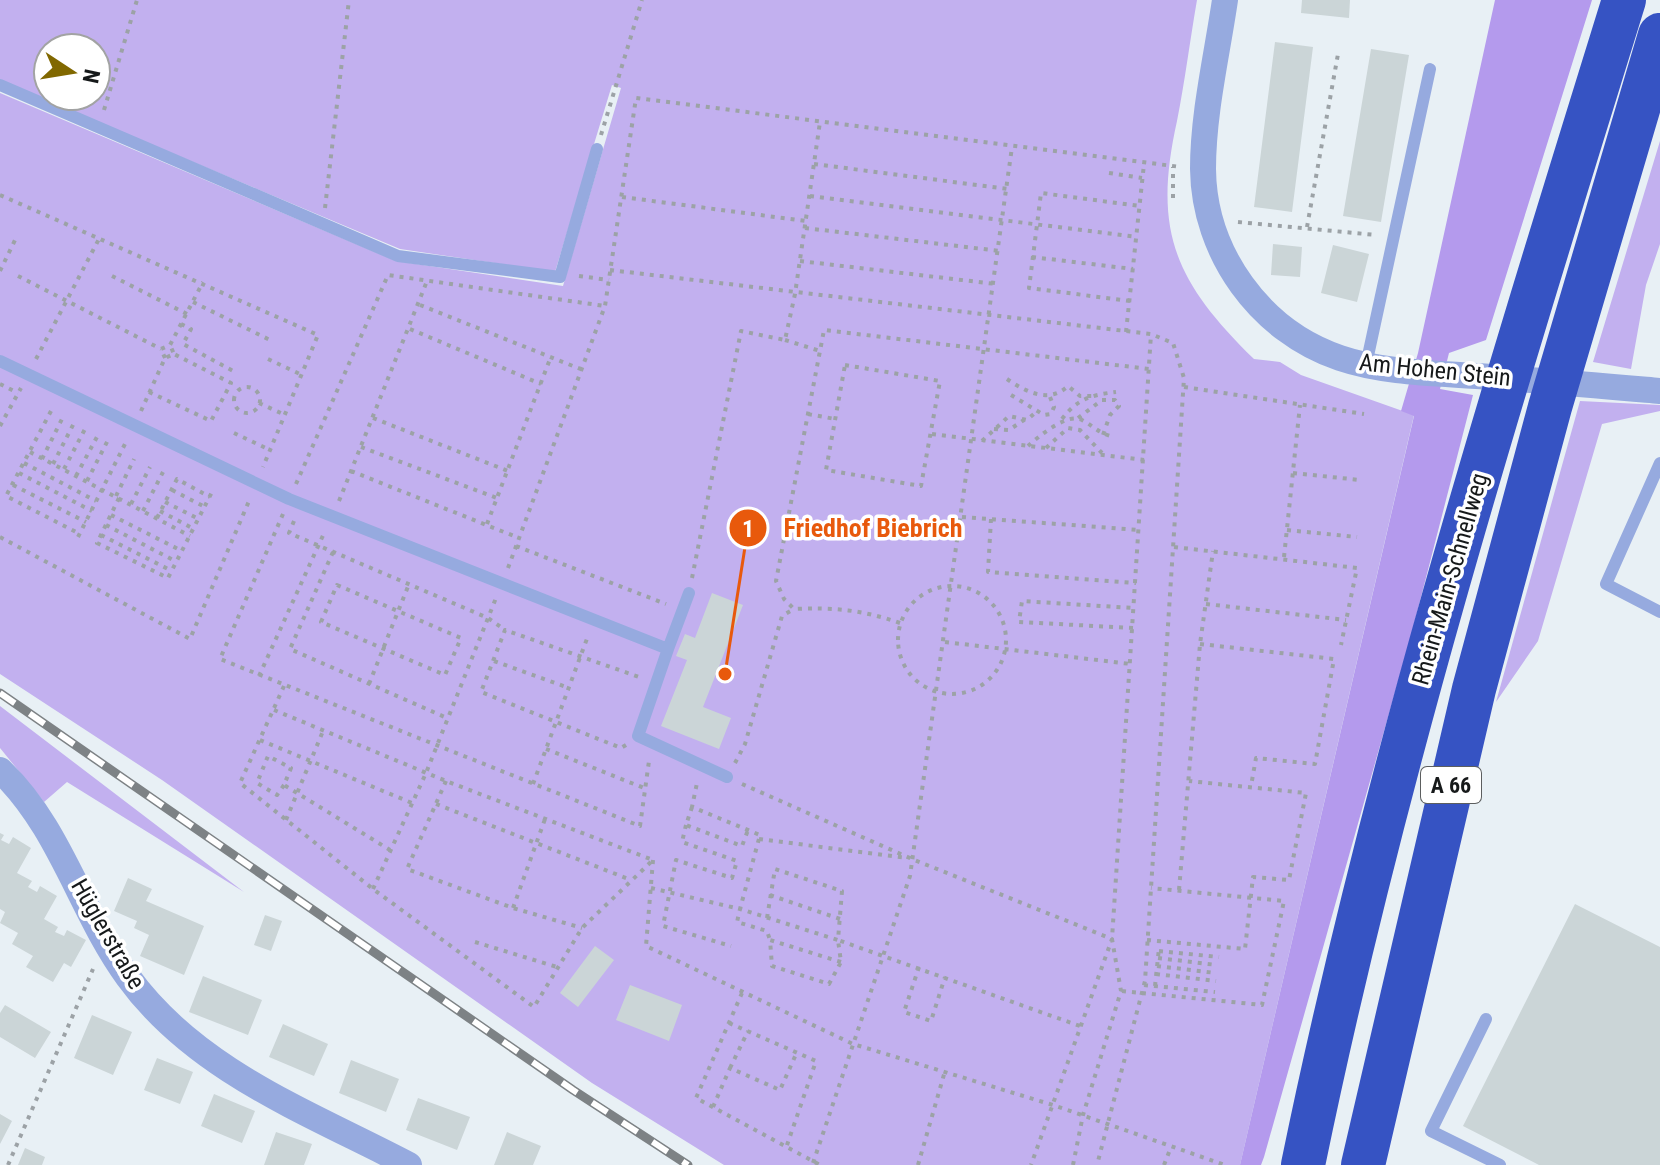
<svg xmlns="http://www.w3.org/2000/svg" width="1660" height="1165" font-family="'Roboto Condensed',sans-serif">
<rect width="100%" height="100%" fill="#e8f0f5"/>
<path fill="#c2b0ef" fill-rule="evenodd" d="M0 0H1197C1190 40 1185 81 1177 121 1153 229 1173 280 1254 359L1280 362 1301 375 1414 415 1240 1165H724L592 1083 162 780 0 674V93L396 261 563 286 621 88 612 85 555 272 400 249 0 81ZM48 48H96V96H48Z
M1660 141V244L1646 285 1631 369 1593 362Z
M1580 401 1660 405V411L1602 424 1538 641 1496 702Z
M0 706 244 892 67 782 44 802 0 748Z"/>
<path fill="#b49aed" d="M1495 0H1592L1486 340 1449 353 1440 389 1473 395 1412 632 1264 1157 1261 1165H1240L1414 416 1401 411 1418 353Z"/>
<path fill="#cbd5d7" d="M1302 0H1350L1349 18 1301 13Z
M1275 42 1313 47 1292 212 1254 207Z
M1371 49 1409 55 1381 222 1343 216Z
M1273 244 1302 247 1300 277 1271 275Z
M1333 245 1369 254 1357 302 1321 293Z
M712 593 743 605 703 707 731 718 719 749 661 726 687 660 676 656 685 634 695 638Z
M0 833 4 835 1 840 9 844 13 837 31 848 17 873 32 881 28 887 37 892 40 886 57 896 44 919 58 927 55 932 64 936 67 930 86 940 71 967 64 963 53 982 26 967 33 956 12 944 18 933 0 923 5 912 0 909Z
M128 878 152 889 146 901 204 926 184 975 140 956 149 935 134 928 137 921 114 911Z
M1575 904 1660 947V1165H1539L1463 1126Z
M265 915 282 921 271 951 254 945Z
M595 946 614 960 578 1007 560 993Z
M203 976 262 1000 248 1035 189 1012Z
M630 985 682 1005 669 1041 616 1020Z
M5 1005 51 1032 35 1058 0 1037V1013Z
M92 1015 132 1032 113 1075 74 1058Z
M283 1024 328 1044 314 1076 269 1057Z
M157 1058 193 1072 180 1104 144 1090Z
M351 1060 399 1079 386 1112 339 1093Z
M214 1094 255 1111 242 1143 201 1126Z
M418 1098 470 1117 457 1150 406 1130Z
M0 1114 12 1121 0 1144Z
M276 1132 312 1144 304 1165H264Z
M507 1132 541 1146 533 1165H494Z
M25 1148 45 1157 42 1165H18Z"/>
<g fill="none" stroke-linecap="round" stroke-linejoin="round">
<path stroke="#9ca2a6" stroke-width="4" stroke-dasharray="4 6" stroke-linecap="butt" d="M104 110 137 0
M601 135 642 0
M814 164 1008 189
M1109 173 1142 178
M0 195 318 335 263 467
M810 196 1137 237
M622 197 806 221
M1173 198V167
M325 208 349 0
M1238 222 1376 235
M1307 227 1338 54
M805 228 1000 251
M1032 257 1133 269
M800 261 996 284
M610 270 1151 334 1173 343 1184 378 1145 981 1097 1165
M0 271 16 238
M18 276 161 349
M112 276 187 314
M579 276 609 280
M1130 301 1029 288 1041 193 1140 206
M193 302 270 340
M420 305 583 370
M181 324 191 329 183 344 235 372
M410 329 541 384
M1126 332 1144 164
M785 340 820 351
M165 358 161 349 170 345 203 282
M36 359 100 237
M268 359 302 375
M845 365 940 381 921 486 826 470Z
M1007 379C1026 392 1049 404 1068 386L1080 396H1092
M0 384 18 393
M1184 387 1364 414
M234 400a13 13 0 1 1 26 0a13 13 0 1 1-26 0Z
M149 392 211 421 231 383 174 354
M1011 395 1044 415 1051 414 1054 407 1050 397
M259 403 285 415
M51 411 6 496 80 534
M141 411 165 358 174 354 170 345
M808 414 835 419
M373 418 508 471
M1078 418 1102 400H1115L1119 406 1110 415 1103 435
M1062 419C1077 399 1091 395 1116 392
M0 426 21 388
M994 429 1009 430 1024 420
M234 433 270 450
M932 434 1144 460
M982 441 1009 416 1027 420 1036 412
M1028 446C1039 436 1068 412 1082 420 1095 427 1099 434 1115 437
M361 447 497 498
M1046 448 1068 428 1080 430 1102 453
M30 452 190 536
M42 459 63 417
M24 463 96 501
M53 464 74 423
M64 469 85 429
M351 471 519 538
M19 473 92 511
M1293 473 1360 480
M76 476 98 435
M87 481 108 440
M296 484 388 275 605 306
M13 485 86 522
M172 490 205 507
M116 496 134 459
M119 498 97 543 168 578 212 492
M339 501 427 281
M165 502 199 519
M131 504 150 467
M143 511 163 472
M160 511 194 529
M283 514 220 659 640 826 649 761
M111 515 182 551
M962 517 1139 530
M157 518 177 479 210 497
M991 519 988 572 1136 583
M294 521 289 533 488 618 505 630
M487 524 550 359
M106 525 177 562
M1287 530 1357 537
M101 535 172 571
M0 537 190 639 249 501
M78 537 127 440
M516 546 666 604
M1174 547 1357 568 1341 645
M333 552 290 649 447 718
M1284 557 1300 405
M508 568 605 306 636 98 1181 167
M692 578 741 331 785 340 795 294 820 122
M337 585 461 638 445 675 321 622Z
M898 640a54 54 0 1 1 108 0a54 54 0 1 1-108 0Z
M1206 604 1346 620
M900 623C863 610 833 607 794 609L784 599 776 581 824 330 1149 369
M1133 628 1019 622 1022 601 1134 608
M945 642 1131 664
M1200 644 1334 659 1315 764 1256 758 1251 786
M494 661 569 688
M259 676 325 531
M369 684 409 584
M284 686 240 783 373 889 534 1007 582 928 653 860
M274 710 446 781 653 860
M260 740 412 803
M626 745 621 748 481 692 505 630 642 678
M546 749 644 788
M735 763 745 744 782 616 794 609
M446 781 407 869 513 908 582 928
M533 784 588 636
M742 784 912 859 1112 939 1031 1165
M284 785 277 795 257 783 268 756 291 768 284 785 390 850
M436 804 631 880
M692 807 686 825 742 846 748 830
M286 820 323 731
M686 825 682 842 737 861 732 878 676 860 663 926 731 946
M759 839 907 858
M653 860 646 946 853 1044 1053 1105 1225 1165
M651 888 740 909 760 835 692 807 697 783
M373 889 426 773 496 598
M1179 890 1200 644 1213 551
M770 895 840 919
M513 908 545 819
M767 918 775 869 842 891 838 940 740 909 737 922 767 931 770 940
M1147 940 1245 949 1253 877 1289 880 1306 793 1189 781
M475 942 557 967
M1159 951 1219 957
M1158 958 1217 965
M841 962 770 940 772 966 829 984 841 962 838 940 1080 1026
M1157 966 1216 973
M919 967 904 1012 931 1021 945 977
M1156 974 1216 981
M1144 985 1215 992
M1155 986 1159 948
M1122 991 1262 1005 1284 901 1151 888
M742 993 696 1098 820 1165
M729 1023 816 1061 786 1148
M730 1068 748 1031
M713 1107 730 1068 780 1090 797 1052
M813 1163 910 876 1012 147
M8 1165 93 969
M918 1165 945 1071
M1073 1165 1083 1115 1121 991 1112 939 1151 334
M1164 1165 1171 1147"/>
<path stroke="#96aadf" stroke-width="12" d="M0 85 398 256 560 277 597 149
M0 361 289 499 668 649 638 736 727 777
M1366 365 1430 69
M1660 463 1606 584 1660 612
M668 649 689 593
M1486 1019 1431 1131 1500 1165"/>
<path stroke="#96aadf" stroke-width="26" d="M1225 0C1217 55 1203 113 1203 169 1204 253 1260 331 1340 358 1387 374 1442 373 1491 377 1547 381 1603 386 1660 391
M0 770C61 828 80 911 128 977 196 1071 310 1113 409 1165"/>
<path stroke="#3653c3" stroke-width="44" d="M1303 1165C1384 770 1505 384 1624 0
M1363 1165 1474 689 1550 407 1660 35"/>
<defs>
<path id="rail" d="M0 693 573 1090 688 1165"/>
</defs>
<use href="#rail" stroke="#7d8285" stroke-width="9"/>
<use href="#rail" stroke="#fff" stroke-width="6" stroke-dasharray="18" stroke-linecap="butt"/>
</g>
<g text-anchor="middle" stroke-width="7" stroke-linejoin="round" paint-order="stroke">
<rect fill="#fff" stroke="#5c5e5f" stroke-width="2" x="1421" y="767" width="60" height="36" rx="6"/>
<g font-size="22" font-weight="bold" fill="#16191a">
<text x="1451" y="793">A 66</text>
</g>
<g font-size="24" fill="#16191a" stroke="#fff">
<text transform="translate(1435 370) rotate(6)" y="8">Am Hohen Stein</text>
<text transform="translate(1450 579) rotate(-74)" y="8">Rhein-Main-Schnellweg</text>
<text transform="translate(108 934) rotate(60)" y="8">Hüglerstraße</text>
</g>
</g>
<path fill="none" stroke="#e8590c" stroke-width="3" d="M725 674L748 528"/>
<g fill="#e8590c" stroke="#fff" stroke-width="3">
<circle cx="725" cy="674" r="8"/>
<circle cx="748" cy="528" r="20"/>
</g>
<g font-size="24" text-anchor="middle" font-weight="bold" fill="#fff">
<text x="748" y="537">1</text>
</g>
<g font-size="26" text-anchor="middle" font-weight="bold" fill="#e8590c" stroke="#fff" stroke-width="7" stroke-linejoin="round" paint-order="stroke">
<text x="873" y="537">Friedhof Biebrich</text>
</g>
<g transform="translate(72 72) rotate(102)"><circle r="38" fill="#ffffff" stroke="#a2a3a3" stroke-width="2"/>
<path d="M0-6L14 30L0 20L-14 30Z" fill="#816800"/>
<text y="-12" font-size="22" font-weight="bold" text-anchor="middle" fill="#16191a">N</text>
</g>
</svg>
